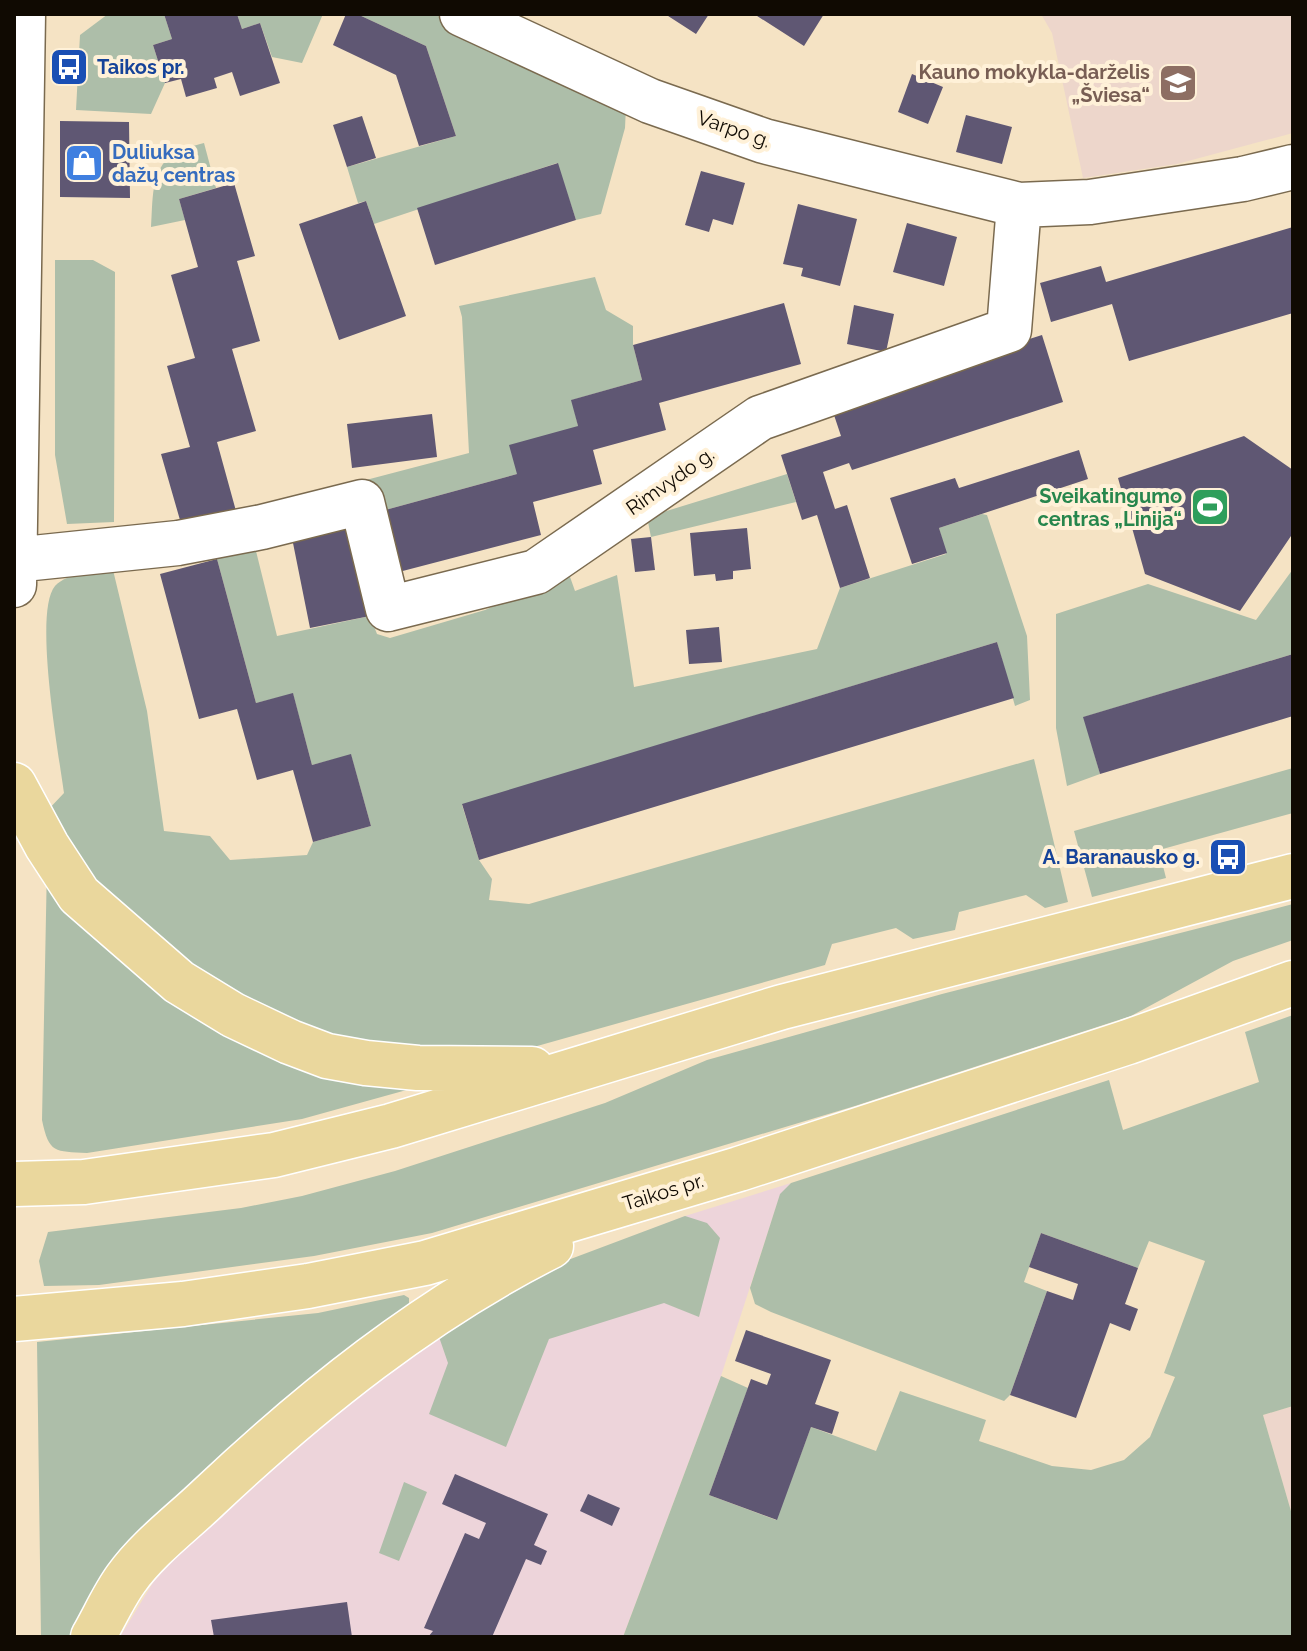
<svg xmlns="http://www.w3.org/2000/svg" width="1307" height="1651" font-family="Raleway,sans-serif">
<rect width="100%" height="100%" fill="#f5e3c4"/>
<path fill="#edd4da" d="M791 1183 780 1195 721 1376 623 1637H120L154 1581 196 1536 367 1386 438 1334 639 1234 685 1216Z"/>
<path fill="#edd6cb" d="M1041 14H1293V133L1177 164 1083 178 1052 33Z
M1293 1406V1518L1263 1415Z"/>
<path fill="#adbea9" d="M108 14H164L172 39 153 45 165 83 151 114 76 110 80 35Z
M237 14H323L302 63 272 57 260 23 242 29Z
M357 14H434L626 106 625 128 601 214 576 220 557 163 374 224 366 201 358 203 347 167 456 136 426 46Z
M204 143 216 188 179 199 185 220 151 227C153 202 150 170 173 154 180 148 194 146 204 143Z
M55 260H93L115 272 114 522 67 524 55 455Z
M595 277 606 310 633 326V345L642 380 572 400 578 426 517 474 378 512 366 480 469 453 462 317 459 306Z
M787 474 796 502 651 537 647 517Z
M982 514 987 515 1027 636 1030 700 1015 706 997 642 462 805 479 860 492 879 489 900 529 904 1034 759 1068 902 1045 908 1026 895 959 912 955 930 913 939 896 928 832 944 825 965 523 1050 469 1057 317 1042 105 910 46 812 64 793C59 756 33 612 55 586 68 572 95 573 113 570L147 711 164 831 210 836 230 860 307 855 313 842 371 826 351 755 312 765 293 694 256 703 217 559 255 547 277 636 370 616 377 634 390 638 485 610 569 574 575 591 617 575 634 687 817 649 840 588 946 554 939 528Z
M1293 569V654L1084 717 1100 774 1067 786 1056 728V614L1148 584 1256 620Z
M1293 768V813L1159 850 1166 878 1092 897 1074 831Z
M47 864 113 947 421 1086 302 1119 87 1153C55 1151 49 1154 42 1120Z
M1293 904V940L1233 961 1131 1016 855 1106 432 1233 314 1256 99 1285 44 1286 39 1261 48 1232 241 1208 302 1196 395 1171 605 1103 707 1060 942 994Z
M1293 1015V1406L1263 1415 1293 1518V1637H623L721 1376 748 1388 709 1495 776 1520 811 1427 876 1451 900 1391 986 1420 979 1441 1052 1466 1091 1470 1124 1460 1150 1437 1175 1377 1164 1373 1205 1261 1149 1241 1138 1268 1041 1233 1024 1282 1047 1291 1010 1395 1004 1401 771 1312 755 1304 750 1288 780 1194 791 1183 1109 1080 1123 1130 1259 1082 1245 1032Z
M685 1216 707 1223 720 1238 699 1317 664 1303 549 1339 506 1447 429 1414 448 1363 438 1334 552 1266Z
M404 1295 409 1298V1307L73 1637H41L37 1342 318 1313Z
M404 1482 427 1492 399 1561 379 1553Z"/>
<path fill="#5f5773" d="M164 14H237L242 29 260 23 280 83 240 96 232 72 214 78 217 88 186 97 181 79 165 83 153 45 172 39Z
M346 14H357L426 46 456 136 419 146 396 75 333 45Z
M665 14H709L696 34Z
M754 14H824L804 46Z
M912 74 943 87 928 124 898 112Z
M966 115 1012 127 1002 164 956 152Z
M362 116 376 158 347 167 333 125Z
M60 121 129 122 130 198 60 197Z
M558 163 576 220 435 265 417 208Z
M701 171 745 183 733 225 713 219 709 232 685 225Z
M234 183 255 256 237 261 260 341 232 349 256 431 217 442 236 511 182 527 161 454 190 447 167 366 195 358 171 275 198 267 179 199Z
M366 201 406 316 339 340 299 224Z
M798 204 857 219 840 286 801 276 803 268 783 264Z
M907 223 957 237 944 286 893 272Z
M1293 227V313L1129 361 1112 304 1051 322 1040 283 1101 266 1106 282Z
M784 303 801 364 659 403 666 430 593 450 602 484 533 502 541 535 395 573 378 512 517 474 509 445 578 426 571 400 642 380 633 345Z
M854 305 894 314 886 352 847 344Z
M1042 335 1063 402 852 470 849 463 823 472 835 509 847 505 870 578 840 588 817 515 802 520 781 455 841 436 830 403Z
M432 414 437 457 352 468 347 424Z
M1244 436 1293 470V538L1291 536 1240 611 1145 574 1118 478Z
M1079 450 1088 479 939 528 947 553 912 564 890 498 955 478 959 488Z
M350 517 370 616 310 628 290 528Z
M747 528 751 569 733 571V579L716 581 715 574 694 576 690 533Z
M651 537 655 570 635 572 631 539Z
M217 559 256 703 293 693 312 765 351 754 371 826 313 842 293 770 257 780 237 709 199 719 160 574Z
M719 627 722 662 689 664 686 630Z
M997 642 1014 698 479 860 462 804Z
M1293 654V716L1100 774 1083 717Z
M1041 1233 1138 1268 1125 1304 1138 1309 1130 1331 1110 1323 1076 1418 1010 1395 1047 1291 1073 1300 1078 1284 1029 1267Z
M746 1330 831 1360 815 1404 839 1412 832 1434 811 1427 777 1520 709 1495 751 1379 767 1385 771 1374 735 1361Z
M455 1474 548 1514 534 1545 547 1551 541 1565 526 1559 492 1637H428L433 1631 424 1628 465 1533 479 1539 486 1523 442 1504Z
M588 1494 620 1508 612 1526 580 1511Z
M347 1602 352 1637H214L211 1620Z"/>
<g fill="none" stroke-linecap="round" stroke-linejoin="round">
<defs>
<path id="minor" d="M462 14 650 101 764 141 1019 205 1090 202 1243 179 1293 167
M14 560 178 543 262 527 362 502 388 609 536 572 760 418 1009 330 1019 205
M14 585 23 14"/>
<path id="major" d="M14 785 47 846 79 895 179 982 233 1015 290 1042 327 1056 366 1063 418 1068 532 1069
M14 1184 84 1182 274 1155 391 1126 782 1007 1293 876
M14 1319 183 1304 308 1286 425 1263 739 1169 1128 1042 1293 983
M93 1637C104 1618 113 1597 126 1579 148 1548 182 1523 209 1497 312 1400 424 1310 551 1246"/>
</defs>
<use href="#minor" stroke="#7a6a4f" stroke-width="47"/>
<use href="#major" stroke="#fff" stroke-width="47"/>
<use href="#minor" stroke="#fff" stroke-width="44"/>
<use href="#major" stroke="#ead79d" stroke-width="44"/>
</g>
<defs>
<symbol id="bus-square" viewBox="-11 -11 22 22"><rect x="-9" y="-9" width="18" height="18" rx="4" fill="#1a4fb4" stroke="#fff1d8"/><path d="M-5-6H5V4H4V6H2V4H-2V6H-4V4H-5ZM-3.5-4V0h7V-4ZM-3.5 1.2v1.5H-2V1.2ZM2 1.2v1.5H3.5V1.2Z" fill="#fff"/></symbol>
<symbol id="school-square" viewBox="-11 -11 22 22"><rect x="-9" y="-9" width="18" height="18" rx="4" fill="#8d6e63" stroke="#fff1d8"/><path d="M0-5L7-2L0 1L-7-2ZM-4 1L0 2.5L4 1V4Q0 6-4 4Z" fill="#fff"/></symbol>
<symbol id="shop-square" viewBox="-11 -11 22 22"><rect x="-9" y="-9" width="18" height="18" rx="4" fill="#3f7fe0" stroke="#fff1d8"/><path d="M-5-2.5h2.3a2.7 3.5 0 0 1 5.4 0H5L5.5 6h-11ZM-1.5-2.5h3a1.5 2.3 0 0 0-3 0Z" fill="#fff"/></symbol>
<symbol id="stadium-square" viewBox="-11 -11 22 22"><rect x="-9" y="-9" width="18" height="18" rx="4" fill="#2e9e5b" stroke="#fff1d8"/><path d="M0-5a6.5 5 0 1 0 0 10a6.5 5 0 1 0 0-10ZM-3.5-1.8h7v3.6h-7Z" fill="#fff"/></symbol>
</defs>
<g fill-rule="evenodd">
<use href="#bus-square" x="47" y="45" width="44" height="44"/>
<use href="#school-square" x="1156" y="61" width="44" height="44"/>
<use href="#shop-square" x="62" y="141" width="44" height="44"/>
<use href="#stadium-square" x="1188" y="485" width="44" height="44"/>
<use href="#bus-square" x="1206" y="835" width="44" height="44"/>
</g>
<g text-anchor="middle" stroke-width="8" stroke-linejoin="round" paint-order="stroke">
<g font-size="20" font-weight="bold" fill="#164399" stroke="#fff1d8" text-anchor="start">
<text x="97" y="74">Taikos pr.</text>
<text x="1200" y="864" text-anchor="end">A. Baranausko g.</text>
</g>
<g font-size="20" font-weight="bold" fill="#785e54" stroke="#fff1d8" text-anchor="end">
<text x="1150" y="79">Kauno mokykla-darželis<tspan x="1150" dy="23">„Šviesa“</tspan></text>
</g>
<g font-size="20" fill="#100a02" stroke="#fff1d8">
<text transform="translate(734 129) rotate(19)" y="7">Varpo g.</text>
<text transform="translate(670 481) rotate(-35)" y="7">Rimvydo g.</text>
<text transform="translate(663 1192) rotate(-17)" y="7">Taikos pr.</text>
</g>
<g font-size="20" font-weight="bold" fill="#366cbe" stroke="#fff1d8" text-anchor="start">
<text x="112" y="159">Duliuksa<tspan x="112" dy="23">dažų centras</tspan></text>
</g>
<g font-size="20" font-weight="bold" fill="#27864d" stroke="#fff1d8" text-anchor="end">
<text x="1182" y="503">Sveikatingumo<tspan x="1182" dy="23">centras „Linija“</tspan></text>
</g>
</g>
<rect width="1307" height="1651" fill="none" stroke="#100a02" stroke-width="32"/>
</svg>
